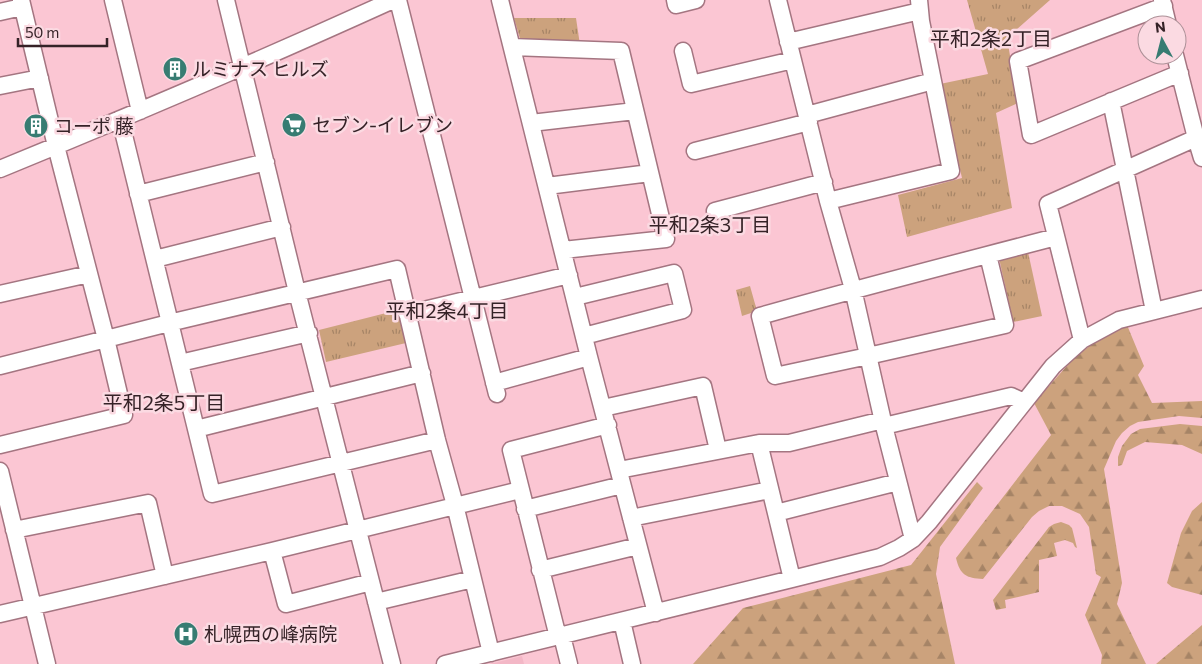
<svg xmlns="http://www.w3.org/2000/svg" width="1202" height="664" font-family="Commissioner,'Noto Sans JP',sans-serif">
<defs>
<pattern id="forest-firs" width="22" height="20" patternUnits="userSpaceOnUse" patternTransform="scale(1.25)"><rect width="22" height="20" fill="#cca27d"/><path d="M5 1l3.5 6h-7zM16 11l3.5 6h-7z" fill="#a68466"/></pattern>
<pattern id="park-tufts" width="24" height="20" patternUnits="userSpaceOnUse" patternTransform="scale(1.25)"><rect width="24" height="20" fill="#cca27d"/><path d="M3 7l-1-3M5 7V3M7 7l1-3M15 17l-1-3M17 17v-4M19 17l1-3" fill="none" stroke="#a68466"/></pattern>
</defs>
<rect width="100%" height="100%" fill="#fbc6d3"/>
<path fill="#f3b7c6" d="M522 656 524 664H490Z"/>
<path fill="url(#forest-firs)" d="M1127 325 1144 366 1138 375 1152 403 1202 401V418L1179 416 1138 422 1130 426 1122 433 1116 441 1104 469 1122 583 1117 604 1146 664H1101L1102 655 1085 615 1101 577 1096 574 1089 527 1080 514 1062 506H1049L1039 511 1032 517 983 579C966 578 960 575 956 558L1051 435 1034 403 1073 359 1101 337Z
M1180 424 1202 426V454L1182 445 1145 442 1127 451 1122 465 1118 466V457L1122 446 1131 434 1140 429Z
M977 482 983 488 940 547 936 574 955 664H693L743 608 911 565Z
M1202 502V595L1172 587 1167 583 1181 533 1192 511Z
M1061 522 1069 525 1072 528 1077 548 1075 547 1073 543 1065 540 1054 543 1057 556 1039 560V592L1005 600 1006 608 996 610 993 600 1049 527 1054 524Z
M1202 625V664H1156Z"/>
<path fill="url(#park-tufts)" d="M967 0H1050L1007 38 1018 103 996 113 1012 208 907 237 898 195 962 178 940 84 988 74Z
M514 18H576L580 45 521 42Z
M1028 252 1042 316 1013 322 999 258Z
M750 286 757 311 742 316 736 290Z
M398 310 406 343 326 362 319 330Z"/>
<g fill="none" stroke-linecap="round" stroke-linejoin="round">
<defs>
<path id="minor" d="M113 0 140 111
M226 0 297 292 392 664
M398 0 497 394
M500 0 589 357 656 613
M675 0 676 5 696 0
M778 0 828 201 853 289 884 426 913 539
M1162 0 1168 25
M1164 6 1018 61 1031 135 1180 73
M0 12 22 7
M788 42 920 11
M512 47 621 51 666 239 563 250
M683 51 691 84 793 60
M1175 55 1196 138 1202 158
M0 86 40 78
M1111 101 1154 311
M807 115 933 81
M120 119 212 494 437 440
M531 123 635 111
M695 151 809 122
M0 169C132 115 263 59 393 0
M547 186 650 173
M138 194 266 162
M828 201 951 171 921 21 919 0
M715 211 824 182
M988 255 1005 325 868 356 775 376 760 316C858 288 957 263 1056 237
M155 259 282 227
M0 294 89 274
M575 297 674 273 683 310 584 336
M407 314 569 275
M1082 340 1048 204 1196 138
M180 363 309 333
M0 366 169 323 397 269 437 440 455 505 491 653
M494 383 589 357
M603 408 703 386 718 450
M884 426 1011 396 1024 402
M196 429 422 373
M759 443 792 579
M0 445 124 415 106 339 56 146 21 0
M619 470 759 443H789L883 420
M0 471 47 664
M525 509 622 485
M776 513 898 482
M631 518 770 490
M14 530 148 503 165 576
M272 551 286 604 371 582
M540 570 638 546
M376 602 473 579
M0 614 272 551 520 490
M622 621 632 664
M562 636 569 664
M558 637 511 450 608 425
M445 664 792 579 880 557 899 548 913 539 929 522 1053 366 1082 340 1119 320 1202 299"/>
</defs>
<use href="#minor" stroke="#a47581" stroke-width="19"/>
<use href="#minor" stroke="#fff" stroke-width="16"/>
</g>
<defs>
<symbol id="building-disc" viewBox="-11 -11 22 22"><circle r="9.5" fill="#377c72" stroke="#fbdae2"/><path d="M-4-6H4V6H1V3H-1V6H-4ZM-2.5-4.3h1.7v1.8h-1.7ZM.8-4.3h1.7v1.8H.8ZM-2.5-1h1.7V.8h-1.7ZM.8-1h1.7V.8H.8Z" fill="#fff"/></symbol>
<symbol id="supermarket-disc" viewBox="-11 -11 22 22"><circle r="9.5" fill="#377c72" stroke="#fbdae2"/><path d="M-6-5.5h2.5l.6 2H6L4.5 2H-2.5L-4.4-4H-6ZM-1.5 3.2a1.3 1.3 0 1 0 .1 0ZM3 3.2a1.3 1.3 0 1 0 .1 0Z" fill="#fff"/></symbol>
<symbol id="hospital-disc" viewBox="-11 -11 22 22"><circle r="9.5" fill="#377c72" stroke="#fbdae2"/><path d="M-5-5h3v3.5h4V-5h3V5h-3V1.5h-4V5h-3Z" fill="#fff"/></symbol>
</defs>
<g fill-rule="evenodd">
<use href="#building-disc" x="161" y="55" width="28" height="28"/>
<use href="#supermarket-disc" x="280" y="111" width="28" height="28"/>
<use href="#building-disc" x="22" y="112" width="28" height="28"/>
<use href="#hospital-disc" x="172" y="620" width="28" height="28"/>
</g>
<g text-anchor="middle" stroke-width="5" stroke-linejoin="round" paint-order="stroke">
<g font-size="19" fill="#352227" stroke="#fbdae2" text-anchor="start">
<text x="192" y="76">ルミナス ヒルズ</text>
<text x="312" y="132">セブン-イレブン</text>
<text x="54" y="133">コーポ 藤</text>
<text x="204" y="641">札幌西の峰病院</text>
</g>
<g font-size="20" fill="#352227" stroke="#fbdae2">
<text x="991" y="46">平和2条2丁目</text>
<text x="710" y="232">平和2条3丁目</text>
<text x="447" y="318">平和2条4丁目</text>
<text x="164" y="410">平和2条5丁目</text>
</g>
</g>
<g transform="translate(1162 40) rotate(353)"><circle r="24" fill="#fbdae2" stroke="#ac9097"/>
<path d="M0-4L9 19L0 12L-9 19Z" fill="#377c72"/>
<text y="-8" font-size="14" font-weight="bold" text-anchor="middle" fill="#352227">N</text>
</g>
<path d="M18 38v8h89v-8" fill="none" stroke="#352227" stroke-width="2.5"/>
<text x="25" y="38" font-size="15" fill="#352227" stroke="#fbdae2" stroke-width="4" paint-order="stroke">50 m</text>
</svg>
